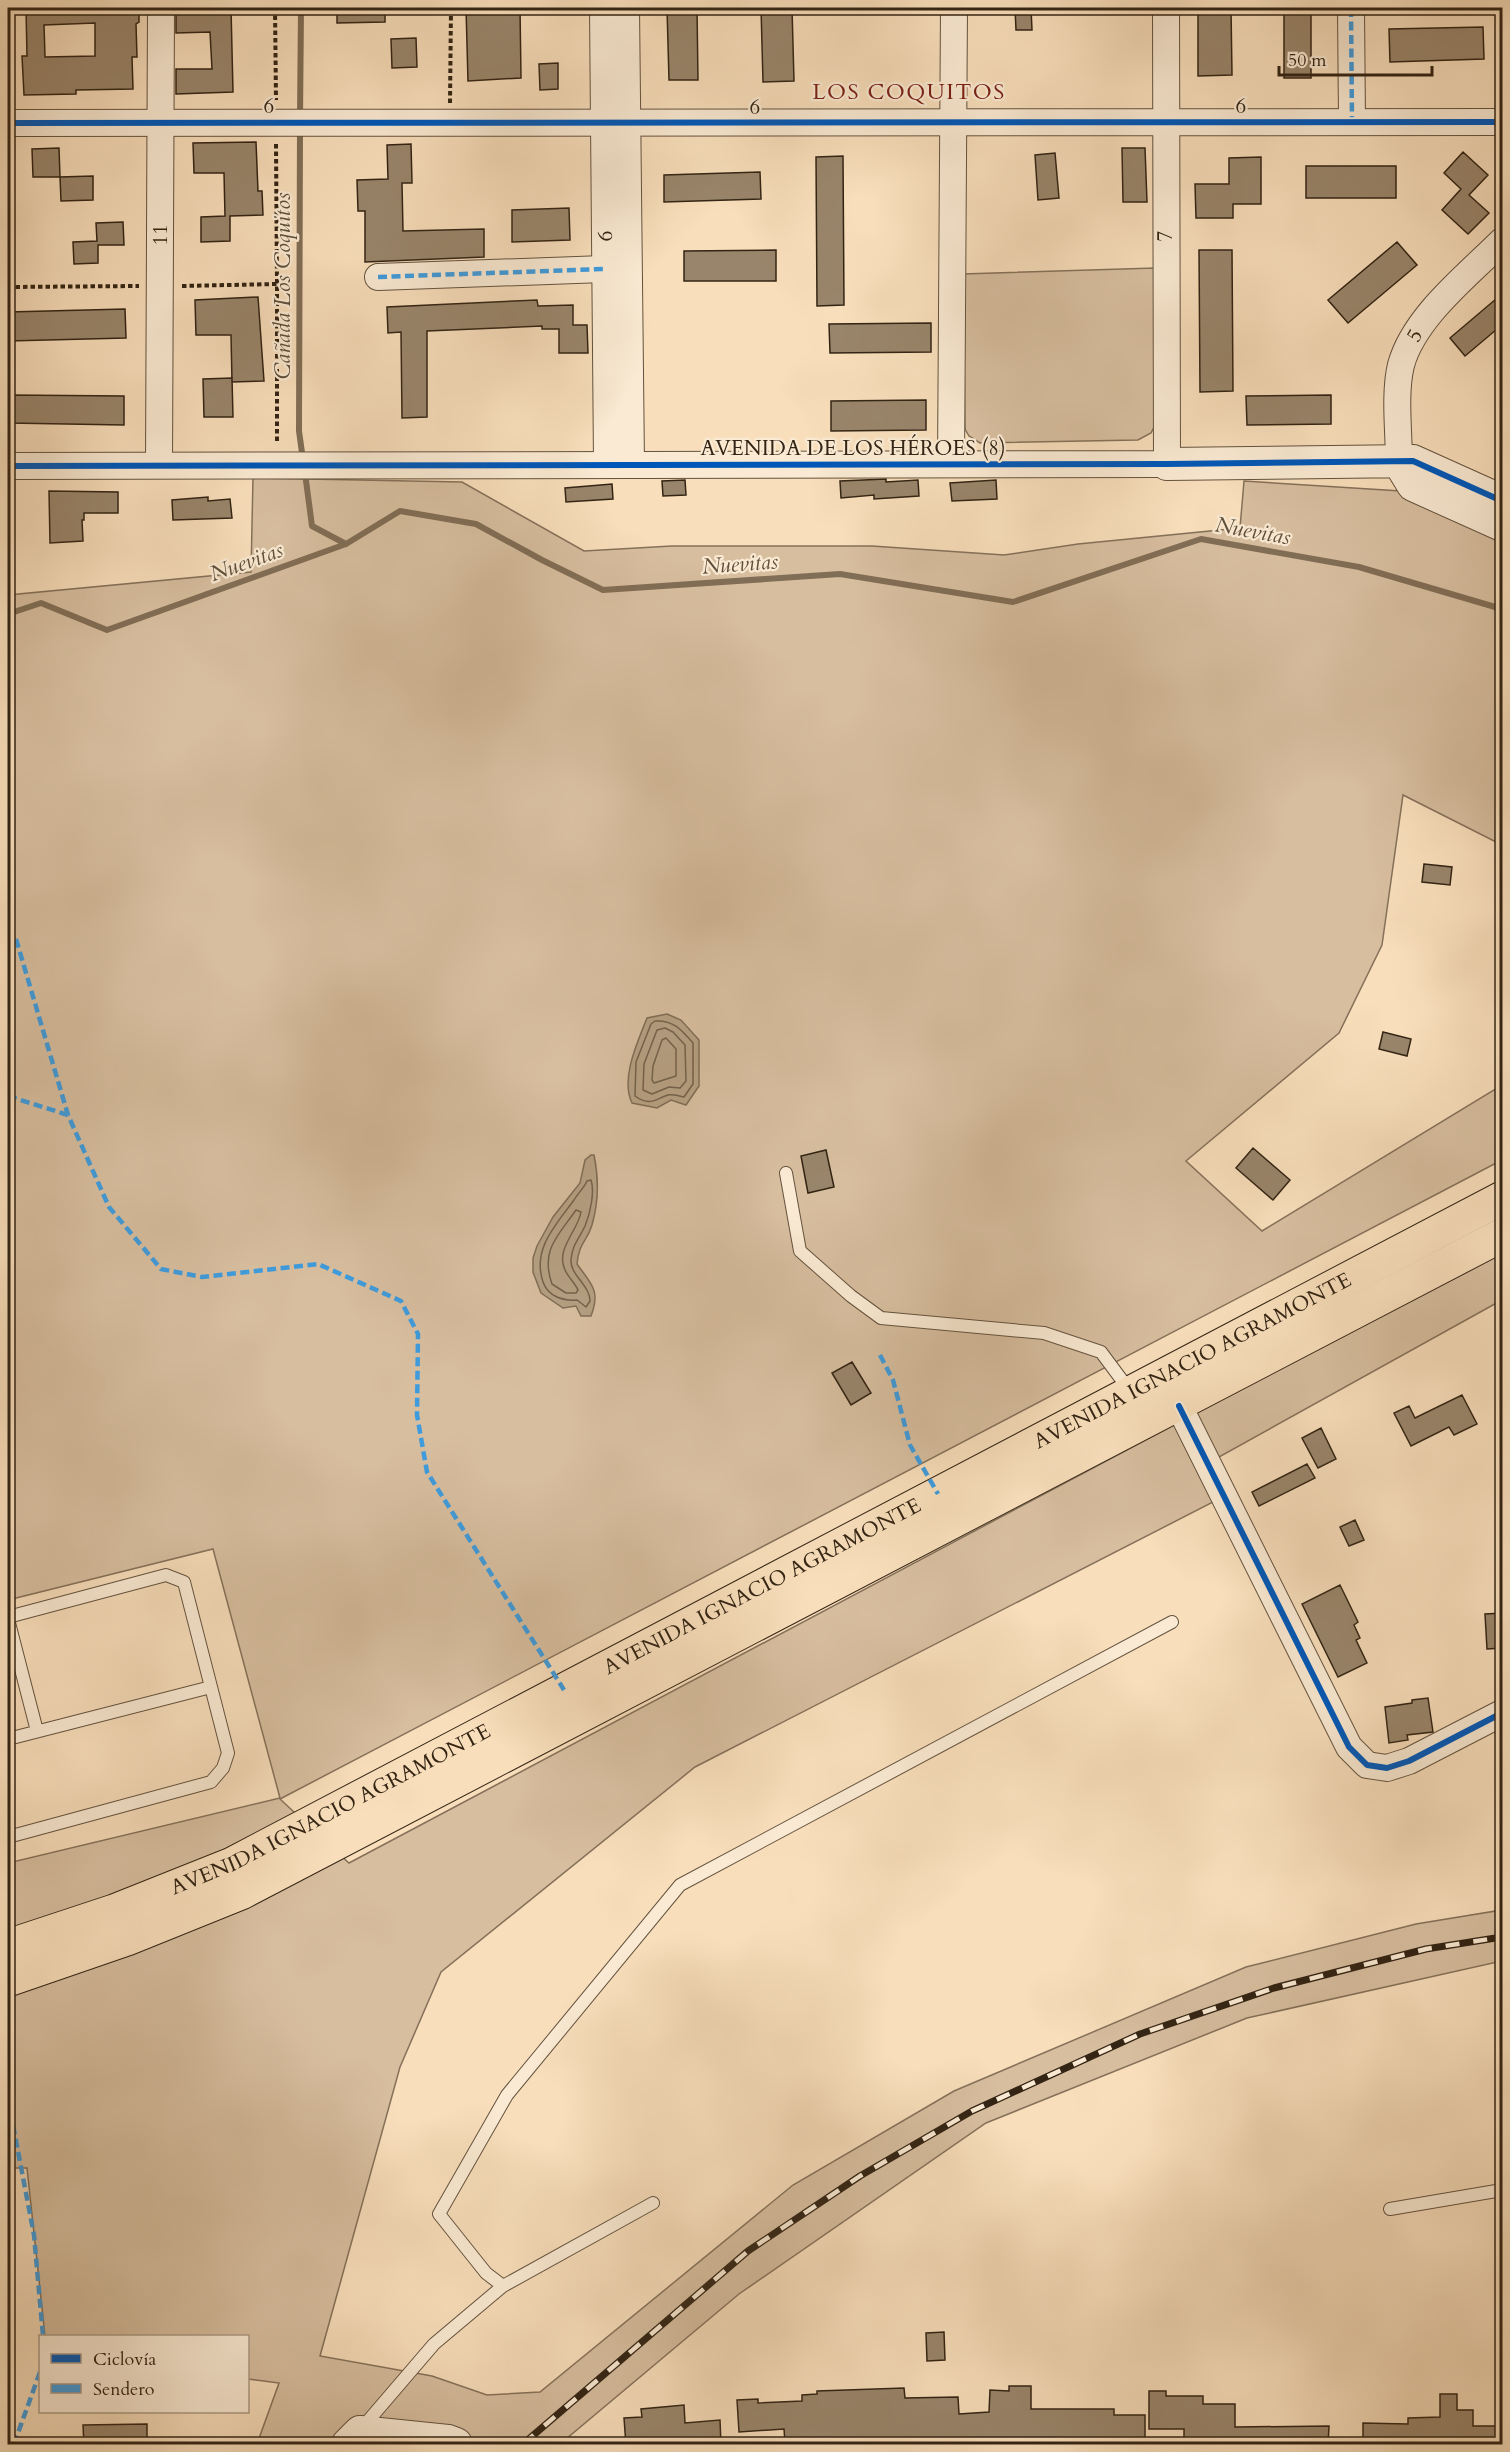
<svg xmlns="http://www.w3.org/2000/svg" width="1510" height="2452" font-family="Cardo,serif">
<rect width="100%" height="100%" fill="#f8debb"/>
<filter id="stains"><feTurbulence type="fractalNoise" baseFrequency=".00333" numOctaves="4"/><feColorMatrix values="0 0 0 0 .2 0 0 0 0 .09 0 0 0 0 .02 0 0 0 .5 -.17"/></filter>
<radialGradient id="worn" r=".72"><stop offset=".6" stop-color="#630" stop-opacity="0"/><stop offset="1" stop-color="#630" stop-opacity=".3"/></radialGradient>
<path fill="#d7be9f" stroke="#85715a" stroke-width="1.5" d="M1155 268 1154 427 1151 433 1138 440 980 443 969 436 965 429 963 274Z
M253 478 462 482 584 551 672 546H872L1004 555 1078 544 1240 528 1244 481 1401 491 1502 536V845L1403 795 1382 945 1339 1033 1186 1161 1262 1231 1502 1085V1160L280 1799 349 1863 1502 1251V1300L1199 1468 1215 1501 695 1767 441 1972 400 2067 320 2356 432 2376 487 2395 540 2392 793 2185 954 2091 1246 1967 1416 1924 1502 1910V1961L1247 2018 986 2123 739 2294 560 2444H257L279 2383 248 2379V2336H45L27 2168H8V1863L280 1798 213 1549 8 1600V595L251 572Z"/>
<path fill="#b59f82" stroke="#816e56" stroke-width="1.5" d="M667 1014 681 1020 699 1040V1086L686 1105 671 1100 657 1108 632 1103C620 1079 638 1041 647 1018Z
M591 1155H594C599 1179 599 1201 592 1225 587 1242 579 1242 577 1264 591 1284 601 1290 591 1316H581L576 1306 563 1308 541 1293 533 1272V1258L537 1246 553 1217 580 1183 585 1160Z"/>
<g fill="none" stroke-linecap="round" stroke-linejoin="round">
<path stroke="#74624b" stroke-width="1.5" d="M655 1021C673 1020 681 1029 693 1043V1084L684 1097C679 1096 673 1094 668 1095 655 1099 650 1107 635 1096L636 1062 651 1024Z
M665 1028 673 1032 685 1045 686 1081 680 1088 669 1087 652 1094 643 1090 644 1064 657 1030Z
M666 1038 676 1049V1076L654 1083 652 1080 653 1066 662 1040Z
M591 1180C595 1192 590 1214 585 1226 579 1239 572 1245 571 1260 570 1275 590 1285 590 1301L586 1307 577 1300C564 1301 548 1297 543 1282 532 1249 555 1226 574 1200 578 1193 584 1188 587 1181Z
M576 1210 581 1212C578 1231 555 1249 565 1270 568 1277 575 1283 578 1290L576 1293H566L552 1284C540 1250 558 1236 576 1210Z"/>
<path stroke="#816e56" stroke-width="6" d="M300 118 301 8
M300 128 299 431 303 460
M305 473 312 526 346 544
M8 614 41 603 107 630 346 544 400 511 476 524 542 560 603 590 840 574 1013 602 1201 539 1359 567 1502 609"/>
</g>
<path fill="#99856b" stroke="#332414" stroke-width="1.5" fill-rule="evenodd" d="M26 8H139V22L136 24 137 57H132L133 89 76 90V94L24 95 22 56H27ZM95 23V56L45 57 44 25Z
M176 8H231L233 92 176 94V69H212L210 32 176 33Z
M337 8H385V22L337 23Z
M466 8H520L521 78 468 81Z
M667 8H697L698 80H669Z
M761 8H792L794 81 763 82Z
M1015 8H1031L1032 30H1016Z
M1198 8H1231L1232 75 1198 76Z
M1284 8H1311V78H1284Z
M1483 27 1484 59 1390 62 1389 29Z
M416 38 417 67 392 68 391 39Z
M558 63V89L540 90 539 64Z
M256 142 258 191H262L263 215 230 216V241L201 242V217L225 216 224 173H194L193 143Z
M411 144 412 183H402L403 231 484 229V257L365 262V211H358L357 180 388 179 387 145Z
M59 148 60 177H33L32 149Z
M1122 148H1145L1147 202H1123Z
M1463 152 1488 175 1469 195 1489 213 1468 234 1442 210 1461 189 1444 173Z
M1055 153 1059 198 1038 200 1035 155Z
M843 156 844 305 817 306 816 157Z
M1261 157V204H1233V218H1196L1195 184H1229V158Z
M1306 166H1396V198H1306Z
M760 172 761 199 664 202V175Z
M93 176V200L61 201 60 177Z
M569 208 570 240 512 242V210Z
M123 222 124 245H98V263L74 264 73 242 97 241 96 223Z
M1397 242 1417 265 1348 323 1328 300Z
M776 250V281H684V251Z
M1199 250H1232L1233 391 1200 392Z
M1503 293V324L1465 356 1450 338Z
M258 297 264 381 232 382 231 335H196L195 300Z
M537 300 538 306 573 305V325H587L588 353H559V329H542V326L427 331V417L402 418 401 332 388 333 387 307Z
M125 309 126 338 8 341V312Z
M931 323V352L830 353 829 324Z
M232 378 233 417H204L203 379Z
M8 395 124 396V425L8 423Z
M1331 395V424L1247 425 1246 396Z
M926 400V430L831 431V401Z
M886 479V482L918 480 919 496 874 499V495L841 498 840 481Z
M685 480 686 495 663 496 662 481Z
M996 480 997 499 952 501 950 483Z
M612 484 613 499 566 502 565 488Z
M49 491 118 492V513H84V520H82L83 541 50 543Z
M208 497V501L230 499 232 518 173 520 172 500Z
M1424 864 1452 867 1450 885 1422 882Z
M1383 1032 1411 1039 1407 1056 1379 1049Z
M1253 1148 1290 1180 1273 1200 1236 1168Z
M826 1150 834 1187 808 1193 801 1156Z
M852 1362 871 1393 851 1405 832 1373Z
M1462 1395 1477 1424 1454 1435 1449 1427 1411 1446 1394 1413 1409 1406 1415 1418Z
M1321 1428 1336 1459 1318 1468 1302 1438Z
M1307 1464 1315 1478 1259 1506 1252 1492Z
M1355 1520 1364 1540 1349 1546 1340 1527Z
M1340 1585 1358 1622 1354 1625 1360 1638 1356 1640 1367 1663 1338 1677 1302 1604Z
M1503 1613V1648L1487 1649 1485 1614Z
M1428 1698 1433 1732 1407 1735 1408 1740 1389 1743 1385 1707 1412 1703V1700Z
M944 2332 945 2360 927 2361 926 2333Z
M1009 2386H1031V2409H1114V2415H1145V2445L1007 2442V2445H834V2438L785 2443 784 2429 739 2432 737 2400 758 2399V2403L802 2401V2395L817 2394V2391L904 2388 905 2398 958 2397 959 2414 989 2412 990 2390 1009 2391Z
M1149 2391H1166V2396H1203V2404H1235V2427L1329 2426 1328 2445H1184V2429H1149Z
M1440 2394H1457V2410H1473V2426H1503V2445H1363V2423L1408 2424V2418L1440 2417Z
M684 2405 685 2423 720 2420 721 2445H626L624 2418 642 2417 641 2409Z
M147 2424V2445H84L83 2425Z"/>
<g fill="none" stroke-linecap="round" stroke-linejoin="round">
<defs>
<path id="service" d="M786 1173 800 1251 851 1296 881 1318 1044 1333 1101 1352 1130 1391
M8 1617 166 1575 184 1582 228 1753 223 1768 211 1782 8 1837
M8 1619 37 1731
M8 1739 211 1687
M1390 2209 1502 2190
M503 2286 486 2273 439 2214 507 2095 680 1885 1172 1622
M362 2428 434 2344 503 2286 653 2203"/>
<g id="minor">
<path id="s1" d="M603 8 607 464"/>
<path d="M626 8 631 464"/>
<path d="M1351 8 1352 122"/>
<path d="M8 123 1502 122"/>
<path d="M378 277 604 269"/>
<path id="s2" d="M1399 462C1399 433 1394 393 1401 365 1414 317 1468 275 1502 241"/>
<path d="M951 464 954 8"/>
<path id="s3" d="M159 465 161 8"/>
<path d="M8 466 1167 464 1166 8"/>
<path d="M1179 1406 1349 1747 1367 1765 1387 1768 1409 1761 1502 1713"/>
</g>
<path id="tertiary" d="M1399 462 1413 485 1502 525
M1167 464 1413 461 1502 501
M348 2444 360 2432 448 2441 456 2444"/>
<g id="primary">
<path id="s4" d="M8 1946 114 1911 232 1864 1502 1198"/>
<path d="M8 1980 127 1939 241 1893 1502 1235"/>
</g>
</defs>
<use href="#service" stroke="#64523e" stroke-width="14"/>
<use href="#minor" stroke="#64523e" stroke-width="28"/>
<use href="#tertiary" stroke="#64523e" stroke-width="34"/>
<use href="#primary" stroke="#332414" stroke-width="35"/>
<path stroke="#332414" stroke-width="4" stroke-dasharray="4.5 3" stroke-linecap="butt" d="M275 8 276 100
M8 45V101
M450 103 451 8
M9 144 13 287
M276 144 277 284
M182 286 277 284V443
M8 287 139 286"/>
<use href="#service" stroke="#faead3" stroke-width="12"/>
<use href="#minor" stroke="#faead3" stroke-width="26"/>
<use href="#tertiary" stroke="#faead3" stroke-width="32"/>
<use href="#primary" stroke="#f8debb" stroke-width="33"/>
<defs>
<path id="rail" d="M523 2444 748 2251 860 2176 972 2111 1140 2034 1274 1988 1426 1949 1502 1937"/>
</defs>
<use href="#rail" stroke="#332414" stroke-width="7"/>
<use href="#rail" stroke="#faead3" stroke-width="4.5" stroke-dasharray="14" stroke-linecap="butt"/>
<path stroke="#3e9cde" stroke-width="4.5" stroke-dasharray="9 4.5" stroke-linecap="butt" d="M1351 8 1352 122
M378 277 604 269
M16 939 68 1115 109 1207 161 1269 202 1277 318 1264 401 1301 418 1334 417 1415 427 1472 564 1690
M8 1096 68 1115
M880 1355 893 1380 910 1445 938 1494
M8 2099 34 2235 43 2336
M14 2444 40 2372"/>
<defs>
<path id="cycleway" d="M8 123 1502 122
M8 466 1167 464 1413 461 1502 501
M1179 1406 1349 1747 1367 1765 1387 1768 1409 1761 1502 1713"/>
</defs>
<use href="#cycleway" stroke="#faead3" stroke-width="10"/>
<use href="#cycleway" stroke="#0057b8" stroke-width="6"/>
</g>
<g text-anchor="middle" stroke-width="4.5" stroke-linejoin="round" paint-order="stroke">
<g font-size="21" fill="#332414" stroke="#faead3">
<text x="269" y="113">6</text>
<text x="1241" y="113">6</text>
<text x="755" y="114">6</text>
<text dy="7" stroke="none"><textPath href="#s3" startOffset="230">11</textPath></text>
<text dy="7" stroke="none"><textPath href="#s1" startOffset="228">9</textPath></text>
<text transform="translate(1165 236) rotate(-90)" y="7">7</text>
<text dy="7" stroke="none"><textPath href="#s2" startOffset="130">5</textPath></text>
<text x="853" y="455">AVENIDA DE LOS HÉROES (8)</text>
<text dy="7" stroke="none"><textPath href="#s4" startOffset="1323">AVENIDA IGNACIO AGRAMONTE</textPath></text>
<text dy="7" stroke="none"><textPath href="#s4" startOffset="837">AVENIDA IGNACIO AGRAMONTE</textPath></text>
<text dy="7" stroke="none"><textPath href="#s4" startOffset="351">AVENIDA IGNACIO AGRAMONTE</textPath></text>
</g>
<g font-size="22" letter-spacing="1.5" fill="#7a1f14" stroke="#faead3">
<text x="909" y="99">LOS COQUITOS</text>
</g>
<g font-size="22" font-style="italic" fill="#604f3a" stroke="#faead3">
<text transform="translate(282 286) rotate(-90)" y="8">Cañada Los Coquitos</text>
<text transform="translate(1253 530) rotate(10)" y="8">Nuevitas</text>
<text transform="translate(246 561) rotate(-20)" y="8">Nuevitas</text>
<text transform="translate(740 563) rotate(-4)" y="8">Nuevitas</text>
</g>
</g>
<rect width="1510" height="2452" fill="none" stroke="#f8debb" stroke-width="30"/>
<rect x="9" y="9" width="1492" height="2434" fill="none" stroke="#332414" stroke-width="3"/>
<rect x="15" y="15" width="1480" height="2422" fill="none" stroke="#332414" stroke-width="1.5"/>
<rect x="39" y="2335" width="210" height="78" fill="#faead3" stroke="#aa9b87" stroke-width="1.5"/>
<rect x="51" y="2354" width="30" height="9" fill="#0057b8" stroke="#aa9b87" stroke-width="1.5"/>
<text x="93" y="2365" font-size="18" fill="#332414">Ciclovía</text>
<rect x="51" y="2384" width="30" height="9" fill="#3e9cde" stroke="#aa9b87" stroke-width="1.5"/>
<text x="93" y="2395" font-size="18" fill="#332414">Sendero</text>
<path d="M1279 66v9h153v-9" fill="none" stroke="#332414" stroke-width="3"/>
<text x="1288" y="66" font-size="18" fill="#332414" stroke="#faead3" stroke-width="4.5" paint-order="stroke">50 m</text>
<rect width="100%" height="100%" filter="url(#stains)"/>
<rect width="100%" height="100%" fill="url(#worn)"/>
</svg>
